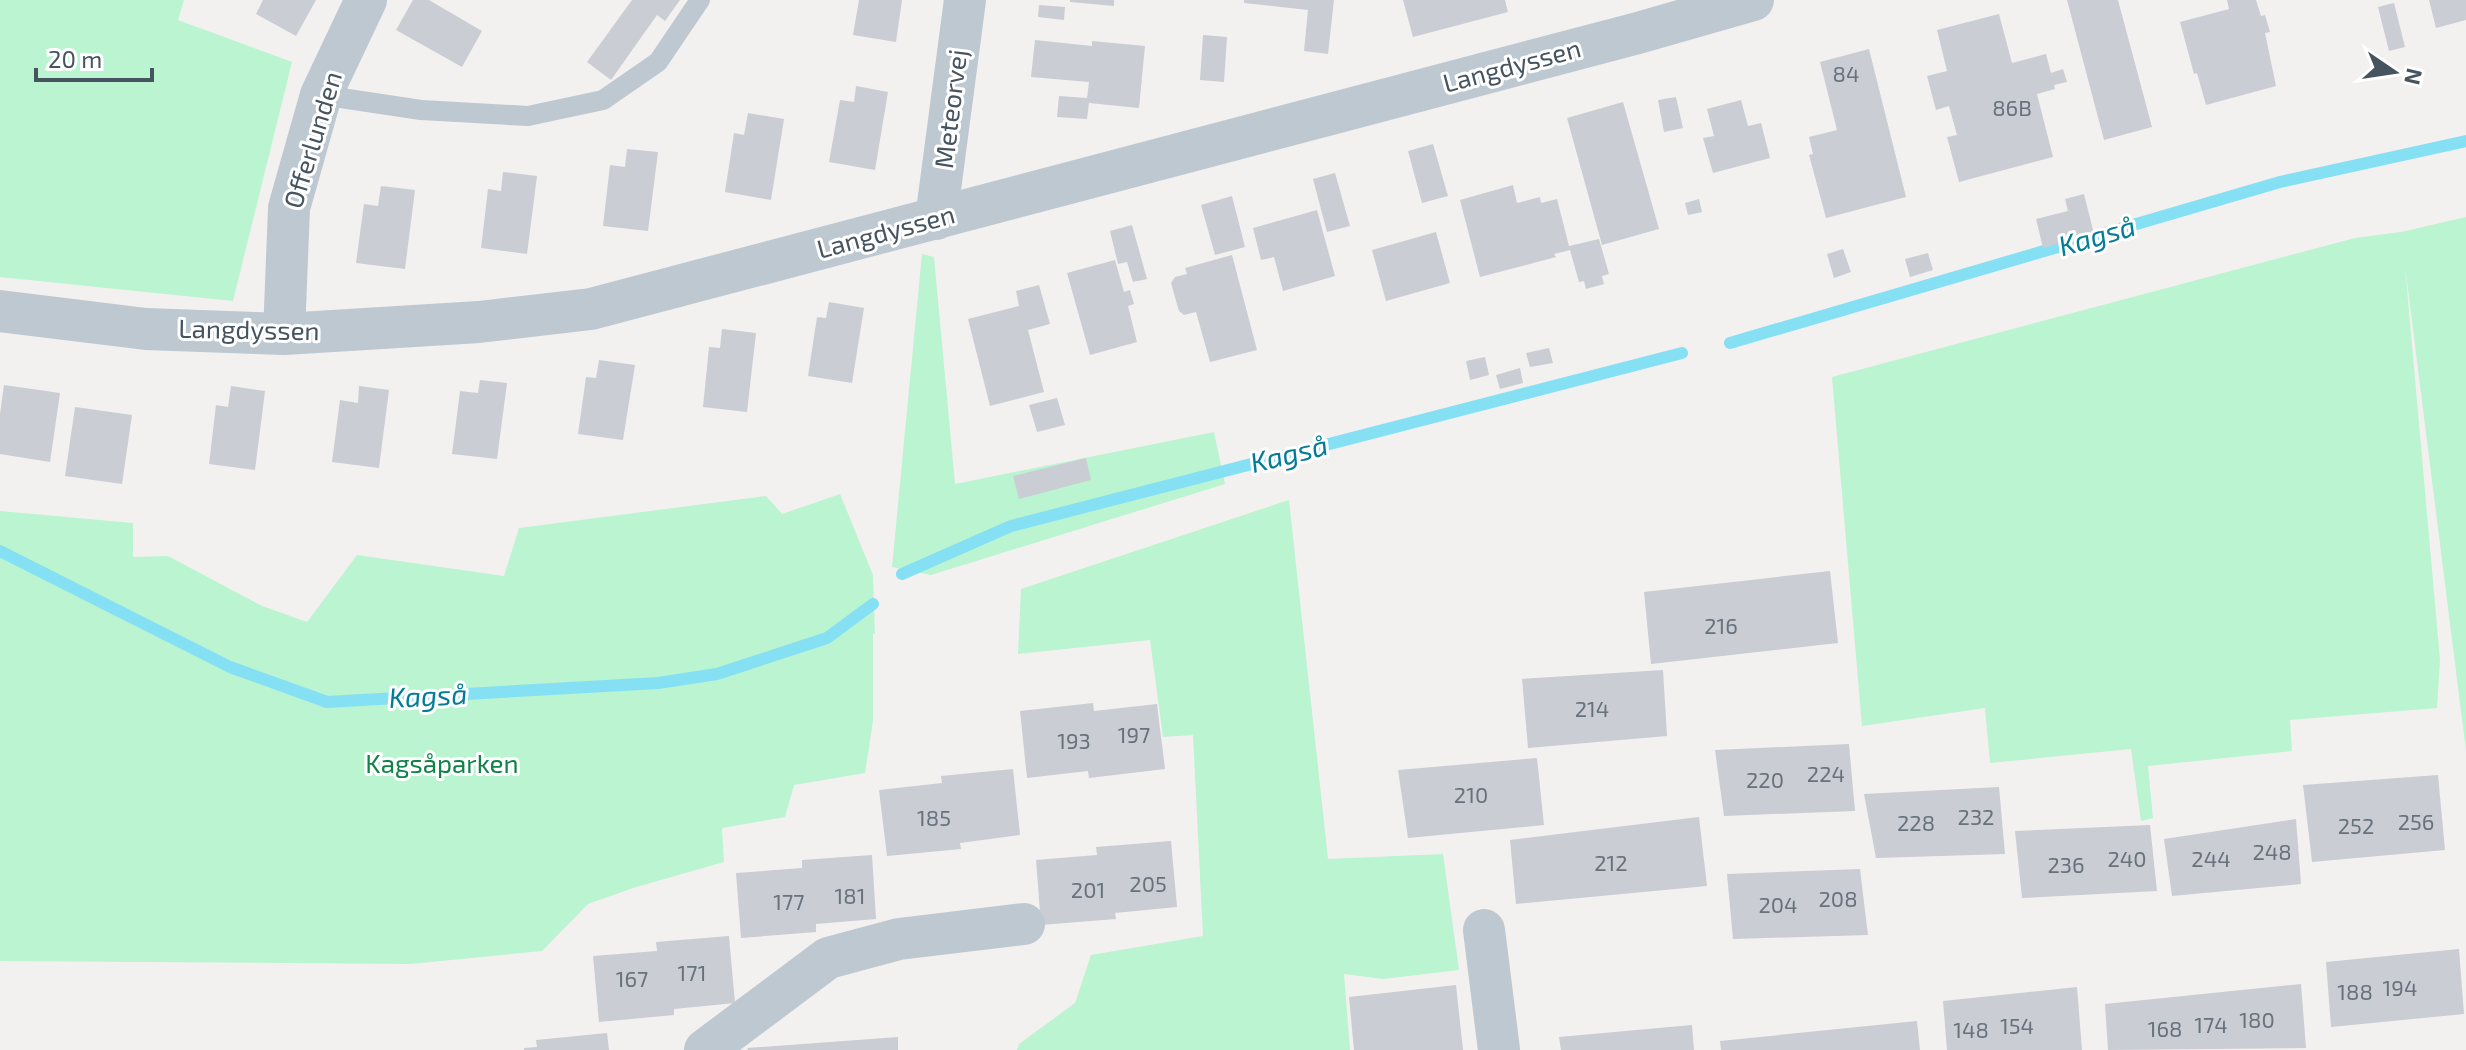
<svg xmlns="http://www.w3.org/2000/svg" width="2466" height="1050" font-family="'Exo 2',sans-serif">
<rect width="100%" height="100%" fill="#f3f0f0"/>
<path fill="#bbf4d0" d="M0 0H184L178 20 292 62 233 301 0 277Z
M2466 217V751L2405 266 2440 660 2437 708 2290 720 2292 751 2148 766 2153 818 2141 821 2131 749 1990 763 1985 708 1862 726 1832 377 2355 238 2401 232Z
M922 254 934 257 955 484 1214 432 1225 484 931 575 892 567Z
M840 494 873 575 875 634H873V721L865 773 794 785 785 817 722 828 724 862 633 888 588 904 542 951 410 964 0 961V511L133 523V557L168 556 262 606 307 622 357 555 504 576 519 528 766 496 782 514Z
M1289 500 1328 859 1443 854 1459 970 1383 979 1344 974 1350 1050H1017L1019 1044 1075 1003 1091 955 1203 936 1193 735 1163 737 1150 640 1018 654 1021 589Z"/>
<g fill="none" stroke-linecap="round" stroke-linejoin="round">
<path stroke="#85e0f4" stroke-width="12" d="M1730 343 2280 182 2466 141
M0 551 230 667 327 702 658 683 717 674 827 638 873 604
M902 574 1011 526 1682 353"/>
</g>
<path fill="#cacdd3" d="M263 0H316L296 36 256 14Z
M413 0H429L482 31 462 67 396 30Z
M632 0H680L665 21 657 15 611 80 587 62Z
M859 0H902L896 42 853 35Z
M1070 0H1114V6L1070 2Z
M1244 0H1334L1328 54 1304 51 1308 10 1244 3Z
M1403 0H1505L1508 12 1413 37Z
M2067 0H2118L2152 127 2104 140Z
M2227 0H2256L2261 16 2265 15 2270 32 2265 33 2276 86 2206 105 2197 73 2194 74 2180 22 2229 9Z
M2429 0H2466V20L2436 28Z
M2394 3 2405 47 2389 51 2378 7Z
M1039 5 1065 7 1064 20 1038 17Z
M1999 14 2012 63 2046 54 2051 73 2063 69 2067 82 2054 85 2055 89 2037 94 2053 157 1959 182 1947 137 1957 135 1949 106 1936 110 1927 76 1947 71 1937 30Z
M1203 35 1227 37 1224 82 1200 80Z
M1035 40 1092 46V41L1145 46 1139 108 1089 103 1087 119 1057 117 1059 96 1087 98 1089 82 1031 77Z
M1869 49 1906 197 1826 218 1809 155 1813 154 1809 137 1837 130 1820 62Z
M856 86 888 92 875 170 829 162 840 100 854 102Z
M1676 97 1683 128 1664 132 1658 100Z
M1741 100 1748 126 1761 123 1770 158 1713 173 1703 138 1714 136 1707 109Z
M1623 102 1659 229 1602 245 1567 118Z
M748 113 784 119 771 200 725 192 734 133 744 135Z
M1433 144 1448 196 1422 203 1408 151Z
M627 149 658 152 648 231 603 226 610 165 625 167Z
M503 172 537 176 527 254 481 248 488 189 501 191Z
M1335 173 1350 226 1327 232 1313 179Z
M1513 185 1517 203 1540 197 1541 203 1557 199 1569 246 1599 239 1609 274 1602 276 1604 284 1586 289 1584 281 1579 282 1570 250 1554 254 1556 257 1480 277 1460 200Z
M381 186 415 190 405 269 356 263 364 204 378 206Z
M2084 194 2094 234 2043 248 2036 219 2068 211 2065 199Z
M1232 196 1245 247 1215 255 1201 205Z
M1699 199 1702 212 1688 215 1685 203Z
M1317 210 1335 276 1283 291 1274 257 1261 260 1253 228Z
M1132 225 1147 279 1133 282 1127 262 1118 264 1110 231Z
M1436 232 1450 283 1386 301 1372 250Z
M1843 249 1851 272 1834 278 1827 254Z
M1928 253 1933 270 1910 277 1905 259Z
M1232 255 1257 350 1210 362 1196 312 1184 315 1179 311 1171 283 1175 277 1187 274 1185 268Z
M1115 260 1124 292 1130 290 1134 304 1128 306 1137 342 1090 355 1067 273Z
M1039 285 1050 324 1028 330 1044 392 990 406 968 319 1019 306 1016 291Z
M829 302 864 308 852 383 808 376 817 317 826 318Z
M722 329 756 333 747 412 703 407 709 347 720 348Z
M1549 348 1553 363 1530 367 1526 353Z
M1485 357 1489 375 1470 380 1466 361Z
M599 360 635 365 623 440 578 434 586 377 596 378Z
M1520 368 1523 383 1500 389 1496 375Z
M480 380 507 383 497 459 452 454 460 391 478 393Z
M4 385 60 393 50 462 0 454V414Z
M231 386 265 391 255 470 209 464 216 405 228 407Z
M359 386 389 390 379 468 332 462 340 400 358 403Z
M1057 398 1065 425 1037 432 1029 405Z
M75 407 132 415 122 484 65 476Z
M1086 458 1091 480 1019 499 1013 476Z
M1830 571 1838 643 1651 664 1644 592Z
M1663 670 1667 736 1528 748 1522 679Z
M1093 703 1094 711 1157 704 1165 769 1089 778 1088 771 1027 778 1020 711Z
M1849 744 1855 811 1724 816 1715 750Z
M1537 758 1544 825 1408 838 1398 770Z
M1013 769 1020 835 960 843 961 849 887 856 879 790 942 783 941 776Z
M2438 775 2445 850 2312 862 2303 785Z
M1999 787 2005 854 1876 858 1864 794Z
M1699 817 1707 886 1516 904 1510 840Z
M2296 819 2301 884 2172 896 2164 839Z
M2150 825 2157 891 2022 898 2015 831Z
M1171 841 1177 907 1115 913 1116 919 1041 925 1036 860 1097 855 1096 847Z
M872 855 876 919 816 924V932L741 938 736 873 802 868V860Z
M1860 869 1868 935 1733 939 1727 874Z
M729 936 735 1003 674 1009V1015L599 1022 593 956 657 951 656 942Z
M2459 949 2464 1014 2331 1027 2326 962Z
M2301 984 2306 1048 2108 1050 2105 1004Z
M1456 985 1463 1050H1354L1349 997Z
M2077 987 2082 1050H1947L1943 1001Z
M1917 1021 1920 1050H1721L1720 1041Z
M1692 1025 1694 1050H1561L1559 1037Z
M607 1033 609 1050H524V1048L537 1047 536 1040Z
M898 1037V1050H748L747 1048Z"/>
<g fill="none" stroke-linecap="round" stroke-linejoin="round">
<path stroke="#bdc8d1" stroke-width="20" d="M321 95 421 110 528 116 603 100 658 62 700 0"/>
<path stroke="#bdc8d1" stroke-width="42" d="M936 219 965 0
M0 311 146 329 284 334 479 322 591 309 1638 33 1753 0
M284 334 289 208 321 95 366 0
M1484 930 1499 1050
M705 1050 828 958 899 939 1024 924"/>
</g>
<g text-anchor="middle" stroke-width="6" stroke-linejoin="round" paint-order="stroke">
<g font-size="22" fill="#67727d">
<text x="1846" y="82">84</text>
<text x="2012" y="116">86B</text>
<text x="1721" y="634">216</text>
<text x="1592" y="717">214</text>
<text x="1134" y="743">197</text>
<text x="1074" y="749">193</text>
<text x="1826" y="782">224</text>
<text x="1765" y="788">220</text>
<text x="1471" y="803">210</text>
<text x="1976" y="825">232</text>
<text x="934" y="826">185</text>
<text x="2416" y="830">256</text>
<text x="1916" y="831">228</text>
<text x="2356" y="834">252</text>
<text x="2272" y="860">248</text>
<text x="2127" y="867">240</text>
<text x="2211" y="867">244</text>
<text x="1611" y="871">212</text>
<text x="2066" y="873">236</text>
<text x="1148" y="892">205</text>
<text x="1088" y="898">201</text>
<text x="850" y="904">181</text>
<text x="1838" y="907">208</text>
<text x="789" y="910">177</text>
<text x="1778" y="913">204</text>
<text x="692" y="981">171</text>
<text x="632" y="987">167</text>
<text x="2400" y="996">194</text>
<text x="2355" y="1000">188</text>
<text x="2257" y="1028">180</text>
<text x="2211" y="1033">174</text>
<text x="2017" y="1034">154</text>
<text x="2165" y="1037">168</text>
<text x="1971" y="1038">148</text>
</g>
<g font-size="26" fill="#465460" stroke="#fff">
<text transform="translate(1512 66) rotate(-15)" y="9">Langdyssen</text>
<text transform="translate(951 109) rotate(-83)" y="9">Meteorvej</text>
<text transform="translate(313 140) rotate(-73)" y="9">Offerlunden</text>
<text transform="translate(886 232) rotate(-15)" y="9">Langdyssen</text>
<text transform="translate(249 330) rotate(1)" y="9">Langdyssen</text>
</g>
<g font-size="26" fill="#0f8346" stroke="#fff">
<text x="442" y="773">Kagsåparken</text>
</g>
<g font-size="28" font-style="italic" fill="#037c97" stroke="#fff">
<text transform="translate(2097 236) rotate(-16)" y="10">Kagså</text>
<text transform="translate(1289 454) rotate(-14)" y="10">Kagså</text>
<text transform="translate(428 696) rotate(-3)" y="10">Kagså</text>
</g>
</g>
<g transform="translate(2394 72) rotate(103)" stroke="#ffffff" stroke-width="6" paint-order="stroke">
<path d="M0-6L14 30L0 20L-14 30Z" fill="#465460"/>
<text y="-12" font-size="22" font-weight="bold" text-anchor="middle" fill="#465460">N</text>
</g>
<path d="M36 68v12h116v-12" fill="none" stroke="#465460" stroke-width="4"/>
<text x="48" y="68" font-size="24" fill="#465460" stroke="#ffffff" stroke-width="6" paint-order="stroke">20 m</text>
</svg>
